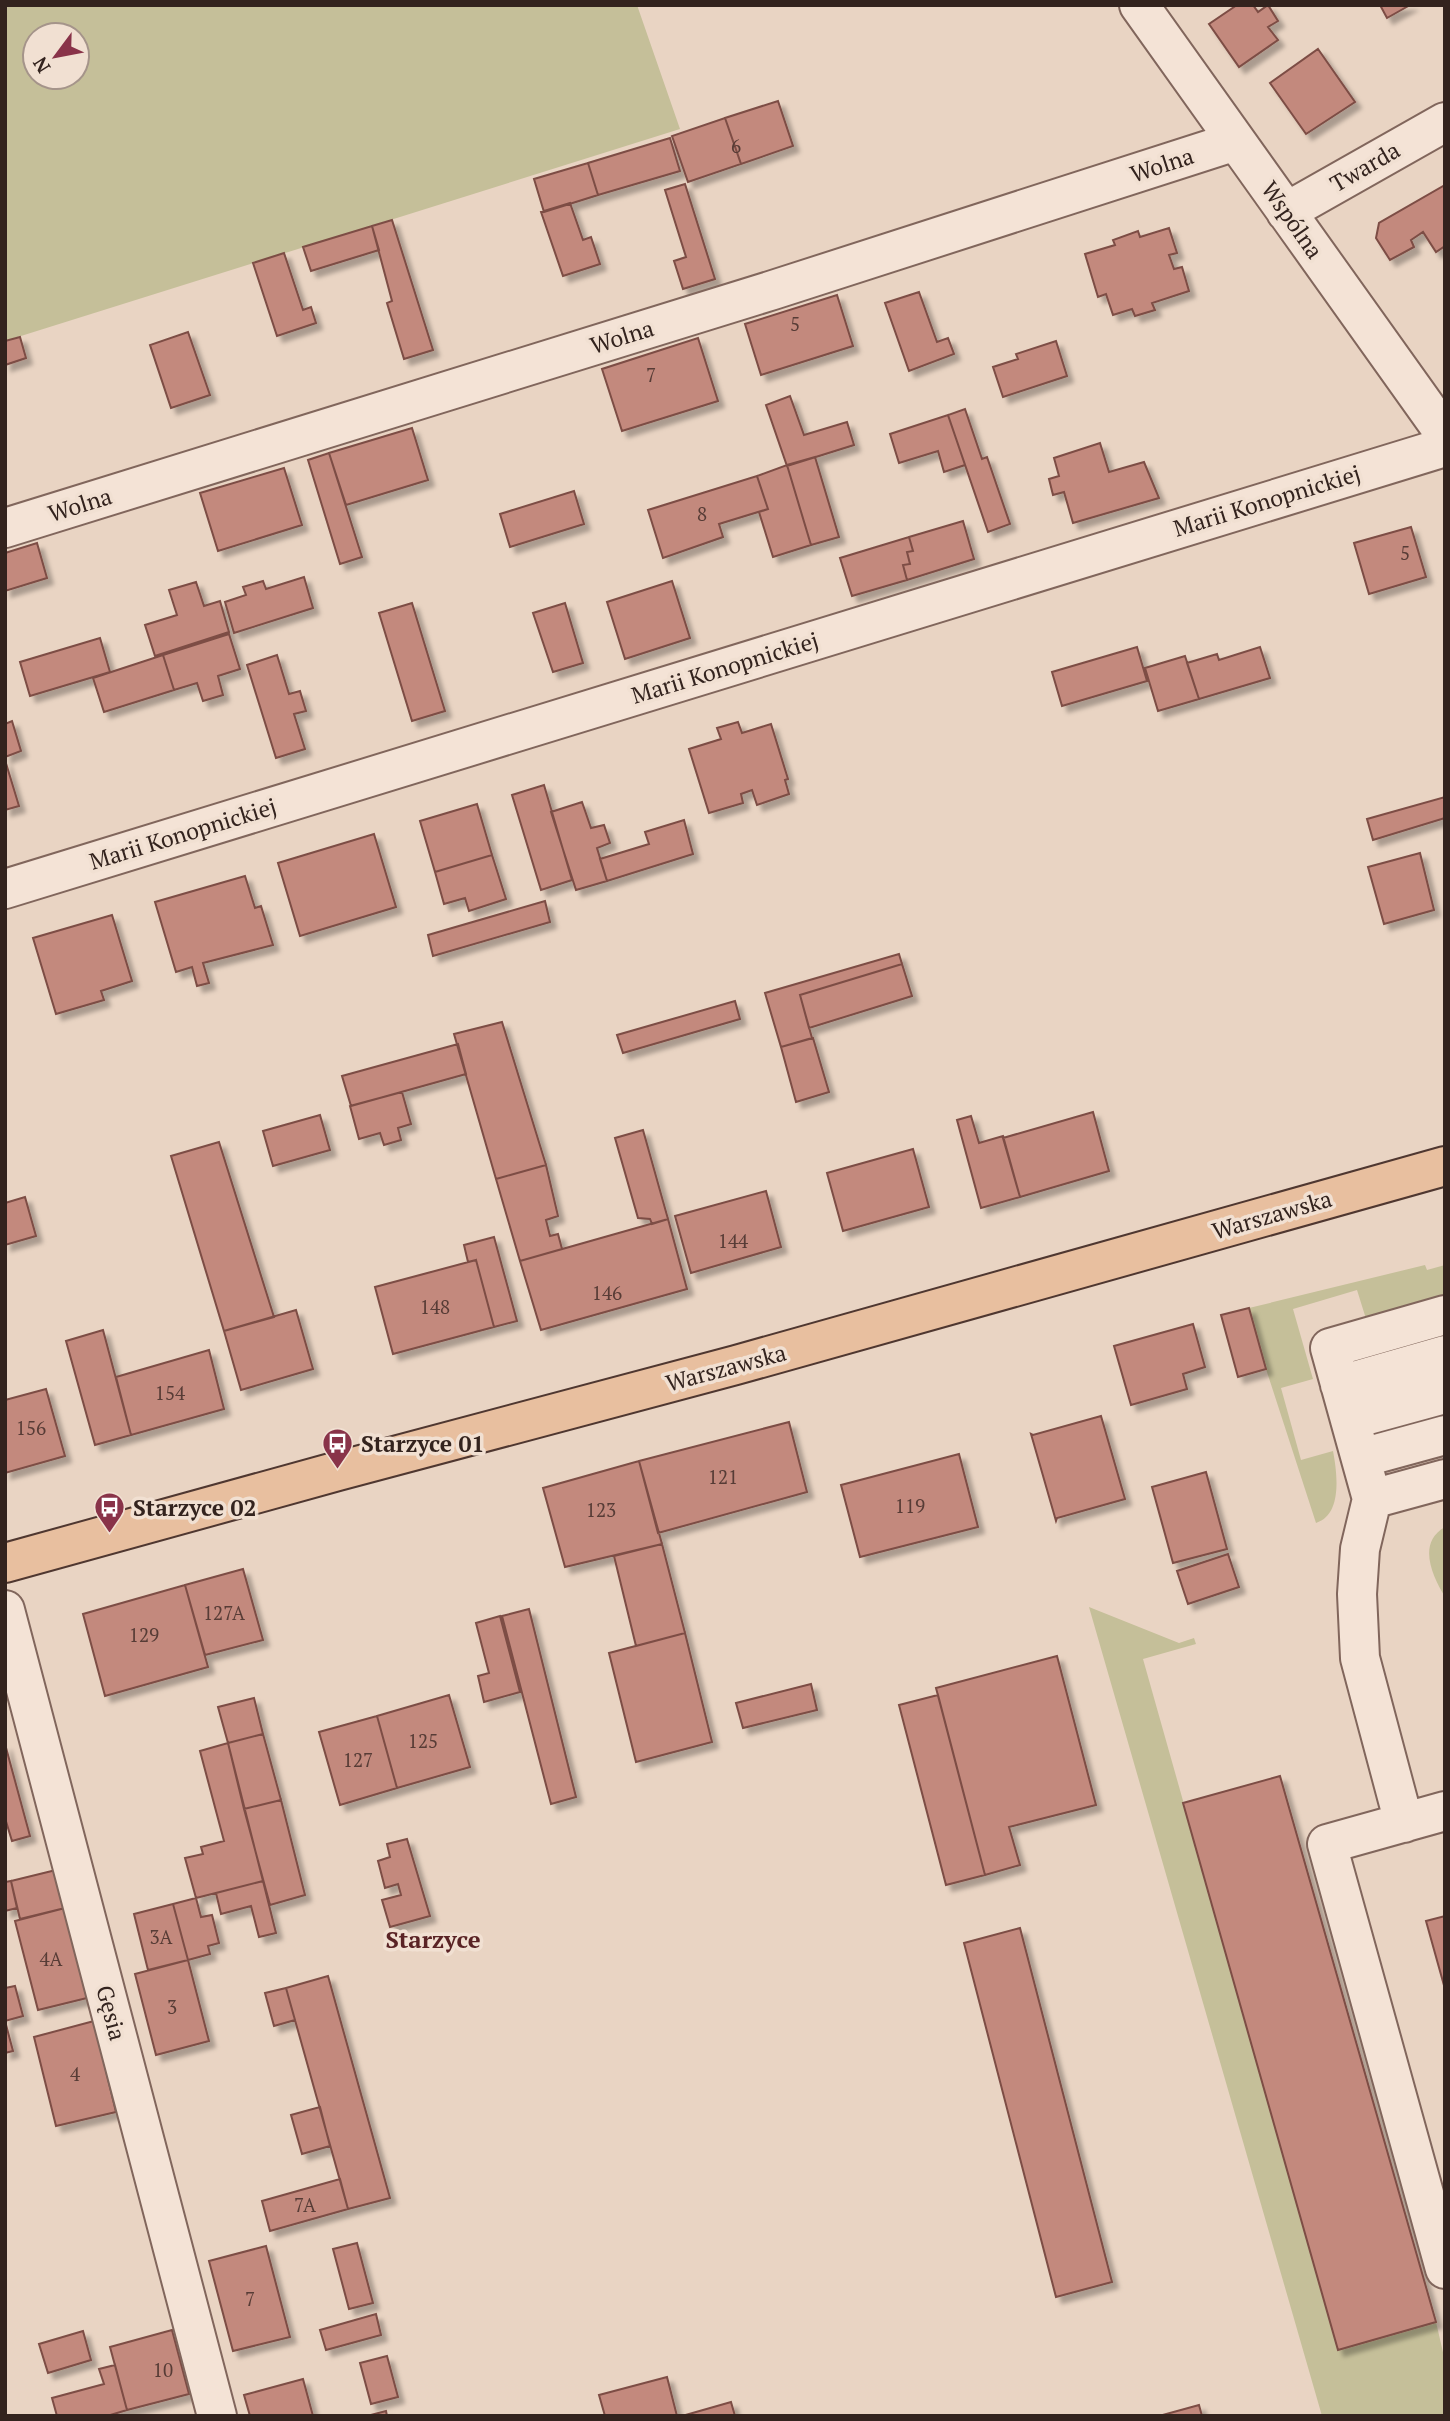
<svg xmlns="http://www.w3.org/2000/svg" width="1450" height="2421" font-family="'PT Serif',serif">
<defs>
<filter id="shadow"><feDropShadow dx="6" dy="6" stdDeviation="2" flood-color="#0004"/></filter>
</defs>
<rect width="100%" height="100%" fill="#e9d4c3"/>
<path fill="#c5bf99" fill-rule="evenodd" d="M5 5H637L680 129 5 341ZM35 35H77V77H35Z
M1425 1265 1427 1270 1445 1265V1300L1367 1322 1357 1290 1293 1309 1313 1379 1281 1388 1301 1460 1333 1451C1337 1472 1343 1515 1316 1523L1266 1369 1249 1308Z
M1445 1527V1597C1432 1575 1417 1543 1445 1527Z
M1089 1607 1179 1643 1194 1638 1196 1644 1143 1659 1338 2350 1436 2322 1445 2361 1443 2416H1322Z"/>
<path fill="#c3897d" stroke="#7d4d45" stroke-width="2" filter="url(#shadow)" d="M1237 5H1253L1258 12 1268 5 1278 21 1268 27 1278 40 1239 67 1209 24Z
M1380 5H1410L1387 18Z
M1318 49 1355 102 1306 134 1270 83Z
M778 101 793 146 741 164 725 118Z
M725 118 741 164 688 182 672 136Z
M670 138 680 171 598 195 588 163Z
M588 163 598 195 544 212 534 179Z
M685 184 715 279 683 289 674 261 686 257 665 190Z
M1445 185V246L1436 252 1423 232 1411 240 1414 247 1390 260 1376 238 1379 223Z
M570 203 583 240 591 237 600 264 563 276 541 212Z
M392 220 433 350 404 359 387 303 392 301 372 226Z
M372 226 379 250 311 271 303 247Z
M1169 228 1177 253 1169 255 1174 269 1182 267 1189 291 1152 303 1155 310 1135 316 1132 309 1113 315 1106 294 1098 297 1085 254 1115 245 1113 240 1138 231 1140 237Z
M284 253 303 310 311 307 316 323 277 336 253 263Z
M919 292 937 342 948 338 954 354 909 371 885 303Z
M837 295 853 346 761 375 745 324Z
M188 332 210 395 171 408 150 345Z
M20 337 26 358 5 365V341Z
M698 338 718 401 622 431 602 369Z
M1056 341 1067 376 1003 397 993 367 1018 359 1016 354Z
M790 396 804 435 847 422 854 445 787 466 766 405Z
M965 409 982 459 987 457 1010 524 988 532 948 415Z
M948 415 965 465 944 472 938 451 899 463 890 434Z
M412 428 428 480 346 505 329 453Z
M1100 443 1109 472 1144 462 1159 498 1073 523 1064 492 1053 495 1049 479 1059 476 1054 458Z
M329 453 362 557 340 564 308 460Z
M815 457 839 537 811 545 787 465Z
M787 465 811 545 773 557 759 512 768 509 757 476Z
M284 468 302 525 218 551 200 493Z
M757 476 768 509 719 524 723 537 663 558 648 510Z
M574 491 584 524 510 547 500 514Z
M963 521 974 559 907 580 903 565 910 564 907 552 913 551 909 537Z
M1411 527 1426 577 1369 594 1354 543Z
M909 537 913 551 907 552 910 564 903 565 907 580 852 596 840 558Z
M37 543 47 578 5 591V553Z
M304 577 313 608 234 633 225 602 246 595 243 587 263 581 266 589Z
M672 581 690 638 625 659 607 602Z
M196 582 204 606 220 601 229 632 155 656 145 625 177 615 169 590Z
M412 603 445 711 412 721 379 613Z
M565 603 583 663 553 672 533 613Z
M229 634 240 669 218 676 223 695 203 701 197 683 174 690 163 655Z
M100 638 110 672 30 696 20 662Z
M1137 647 1147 681 1062 706 1052 672Z
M1260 647 1270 678 1199 699 1187 663 1217 654 1219 660Z
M163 655 174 690 104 712 93 678Z
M277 655 289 694 300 691 306 711 294 714 305 749 276 758 247 665Z
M1185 656 1199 699 1158 711 1145 668Z
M12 721 21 751 5 757V724Z
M738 722 742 733 771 724 788 779 785 780 789 794 757 805 752 790 741 794 743 803 709 813 689 749 721 739 717 728Z
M5 760 19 806 5 810Z
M544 785 572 880 541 890 512 795Z
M1445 797V818L1373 840 1367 819Z
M582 802 591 828 604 825 610 843 597 848 607 881 576 890 551 812Z
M477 804 492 855 435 872 420 821Z
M684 820 693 854 607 881 600 859 649 844 645 832Z
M374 834 396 907 300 936 278 863Z
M1420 853 1434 910 1384 924 1368 867Z
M492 855 506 899 469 911 465 898 444 904 435 872Z
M245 876 255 908 261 906 273 945 203 963 209 983 197 986 192 967 176 972 155 902Z
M545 901 550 922 433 956 428 935Z
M112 915 132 981 101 991 104 1000 56 1014 33 938Z
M899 954 902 964 800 995 812 1038 781 1047 765 993Z
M902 964 912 996 809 1028 800 995Z
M735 1001 740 1019 623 1053 617 1035Z
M502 1022 546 1165 496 1179 454 1034Z
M813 1038 829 1092 796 1102 781 1047Z
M458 1044 466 1074 351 1106 342 1076Z
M402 1092 411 1124 398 1128 401 1140 384 1145 380 1133 359 1139 350 1106Z
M1093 1112 1109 1171 1020 1197 1003 1138Z
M320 1115 330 1150 273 1166 263 1131Z
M971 1116 979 1143 1003 1136 1020 1197 981 1208 957 1120Z
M643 1130 668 1219 652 1224 650 1219 638 1218 615 1138Z
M219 1142 274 1317 224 1331 171 1156Z
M913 1149 929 1207 843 1231 827 1173Z
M546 1165 558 1216 546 1220 550 1236 558 1234 562 1249 520 1261 496 1179Z
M766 1191 781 1247 691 1273 675 1216Z
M25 1197 36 1236 5 1245V1203Z
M668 1219 687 1289 541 1330 520 1261Z
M494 1237 517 1321 494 1327 476 1260 468 1262 464 1245Z
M476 1260 494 1327 393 1354 375 1287Z
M1249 1308 1266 1369 1238 1377 1221 1315Z
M296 1310 313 1369 241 1390 224 1331Z
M1193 1324 1205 1367 1183 1374 1187 1389 1131 1405 1114 1346Z
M103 1330 131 1435 95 1445 66 1341Z
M209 1350 224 1409 131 1435 116 1377Z
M46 1389 65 1456 5 1473V1400Z
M1101 1416 1125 1499 1057 1518 1056 1521 1031 1434 1033 1435Z
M789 1422 807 1492 658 1533 639 1461Z
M959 1454 978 1527 860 1557 841 1485Z
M639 1461 662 1544 565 1567 543 1488Z
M1206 1472 1227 1549 1173 1563 1152 1487Z
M662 1544 685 1633 636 1646 614 1556Z
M1228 1554 1239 1587 1188 1604 1177 1571Z
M243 1569 263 1640 205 1655 185 1585Z
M185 1585 208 1667 105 1696 83 1614Z
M529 1609 576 1797 551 1804 502 1616Z
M500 1616 520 1692 484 1702 478 1676 489 1673 476 1623Z
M685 1633 712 1742 636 1762 609 1653Z
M1057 1656 1096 1805 1009 1827 1020 1865 985 1875 936 1688Z
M811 1684 817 1710 743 1728 736 1703Z
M449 1695 470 1767 397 1788 377 1716Z
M938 1695 985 1875 946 1885 899 1705Z
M254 1698 263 1734 228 1743 218 1707Z
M377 1716 397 1788 340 1805 319 1732Z
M263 1734 281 1800 244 1809 228 1743Z
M228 1743 263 1881 196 1898 185 1858 203 1854 201 1847 224 1841 200 1751Z
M5 1744 30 1836 12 1841 5 1818Z
M1280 1776 1436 2322 1338 2350 1183 1803Z
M281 1800 305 1895 270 1905 244 1809Z
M407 1839 430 1916 390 1927 382 1900 401 1895 398 1884 385 1888 378 1861 390 1857 387 1844Z
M56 1870 65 1908 20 1919 11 1881Z
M11 1881 17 1908 5 1911V1882Z
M263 1881 276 1933 259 1937 251 1906 221 1914 216 1893Z
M196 1898 201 1917 212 1915 219 1943 208 1946 210 1954 188 1960 173 1904Z
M173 1904 188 1960 148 1970 134 1914Z
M65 1908 87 1998 38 2010 15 1921Z
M1445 1916V1989L1426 1921Z
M1020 1928 1112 2282 1056 2297 964 1943Z
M188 1960 209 2041 156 2055 135 1974Z
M328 1976 390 2198 348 2209 286 1988Z
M15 1986 23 2016 5 2021V1988Z
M286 1988 295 2020 274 2026 265 1993Z
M5 2021 13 2051 5 2053Z
M94 2021 116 2112 56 2126 34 2037Z
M320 2107 330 2146 302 2154 291 2115Z
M340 2179 348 2209 270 2231 262 2201Z
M357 2243 373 2303 349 2309 333 2249Z
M266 2246 290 2337 233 2351 209 2261Z
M376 2314 381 2335 326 2350 320 2330Z
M172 2330 189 2394 127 2410 110 2347Z
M83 2331 91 2360 48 2373 39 2344Z
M387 2356 398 2397 371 2404 360 2363Z
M115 2365 127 2410 107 2416H57L52 2398 104 2384 99 2369Z
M667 2377 677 2416H605L599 2395Z
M303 2379 313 2416H250L244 2395Z
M731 2402 735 2416H682Z
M1199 2405 1202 2416H1159Z
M386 2411 387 2416H367Z"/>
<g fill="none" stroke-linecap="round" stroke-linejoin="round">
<defs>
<path id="minor" d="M1139 5 1445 434
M1286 212 1445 122
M5 528 773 290 1236 141
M5 889 1445 447
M1340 1385 1445 1355
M1350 1420 1445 1394
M1361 1458 1445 1435
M1372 1499 1445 1479
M5 1610 217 2416
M1445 1811 1327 1844 1445 2269
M1404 1823 1360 1658 1357 1594 1360 1549 1372 1499 1330 1348 1445 1315"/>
<path id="major" d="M5 1563 338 1471 736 1365 1445 1166"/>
</defs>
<use href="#minor" stroke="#81665c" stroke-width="42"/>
<use href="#major" stroke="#4f3730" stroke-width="42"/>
<use href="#minor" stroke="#f4e3d6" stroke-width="38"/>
<use href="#major" stroke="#e8bf9f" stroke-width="38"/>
</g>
<defs>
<symbol id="bus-pin" viewBox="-11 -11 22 30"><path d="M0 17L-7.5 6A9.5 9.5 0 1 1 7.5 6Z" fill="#893349" stroke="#f1e0d2"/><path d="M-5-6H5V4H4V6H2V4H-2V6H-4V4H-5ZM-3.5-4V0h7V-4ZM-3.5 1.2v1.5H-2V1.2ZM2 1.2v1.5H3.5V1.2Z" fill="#fff"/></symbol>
</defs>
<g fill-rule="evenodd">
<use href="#bus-pin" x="320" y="1426" width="35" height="47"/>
<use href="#bus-pin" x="92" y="1490" width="35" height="47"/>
</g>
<g text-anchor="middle" stroke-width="7" stroke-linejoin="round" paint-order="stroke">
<g font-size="19" fill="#573c36">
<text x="736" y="153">6</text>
<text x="795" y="331">5</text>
<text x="651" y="382">7</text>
<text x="702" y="521">8</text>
<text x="1405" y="560">5</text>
<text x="733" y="1248">144</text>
<text x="607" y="1300">146</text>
<text x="435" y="1314">148</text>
<text x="170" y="1400">154</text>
<text x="31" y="1435">156</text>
<text x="723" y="1484">121</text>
<text x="910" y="1513">119</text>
<text x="601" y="1517">123</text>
<text x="224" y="1620">127A</text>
<text x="144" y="1642">129</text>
<text x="423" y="1748">125</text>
<text x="358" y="1767">127</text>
<text x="161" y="1944">3A</text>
<text x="51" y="1966">4A</text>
<text x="172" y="2014">3</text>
<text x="75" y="2081">4</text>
<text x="305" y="2212">7A</text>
<text x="250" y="2306">7</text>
<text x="163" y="2377">10</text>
</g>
<g font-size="23" fill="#33231e" stroke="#f1e0d2">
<text transform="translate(1162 165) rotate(-18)" y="8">Wolna</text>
<text transform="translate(1365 167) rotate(-30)" y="8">Twarda</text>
<text transform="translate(1292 220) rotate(55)" y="8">Wspólna</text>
<text transform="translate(622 337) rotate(-17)" y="8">Wolna</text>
<text transform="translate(1267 501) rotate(-17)" y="8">Marii Konopnickiej</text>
<text transform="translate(80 505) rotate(-17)" y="8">Wolna</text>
<text transform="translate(725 668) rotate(-17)" y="8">Marii Konopnickiej</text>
<text transform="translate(183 834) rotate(-17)" y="8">Marii Konopnickiej</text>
<text transform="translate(1272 1215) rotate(-16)" y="8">Warszawska</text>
<text transform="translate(726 1368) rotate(-15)" y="8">Warszawska</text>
<text transform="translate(111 2013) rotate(75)" y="8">Gęsia</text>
</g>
<g font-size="23" font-weight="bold" fill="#33231e" stroke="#f1e0d2" text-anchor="start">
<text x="361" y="1452">Starzyce 01</text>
<text x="133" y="1516">Starzyce 02</text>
</g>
<g font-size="24" font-weight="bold" fill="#5a2325" stroke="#f1e0d2">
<text x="433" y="1948">Starzyce</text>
</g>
</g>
<rect width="1450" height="2421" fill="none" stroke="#33231e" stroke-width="14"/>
<g transform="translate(56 56) rotate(238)"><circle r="33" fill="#f1e0d2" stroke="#a5948a" stroke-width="2"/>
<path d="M0-5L12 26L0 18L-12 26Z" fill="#893349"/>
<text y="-10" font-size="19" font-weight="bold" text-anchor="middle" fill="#33231e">N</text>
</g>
</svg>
